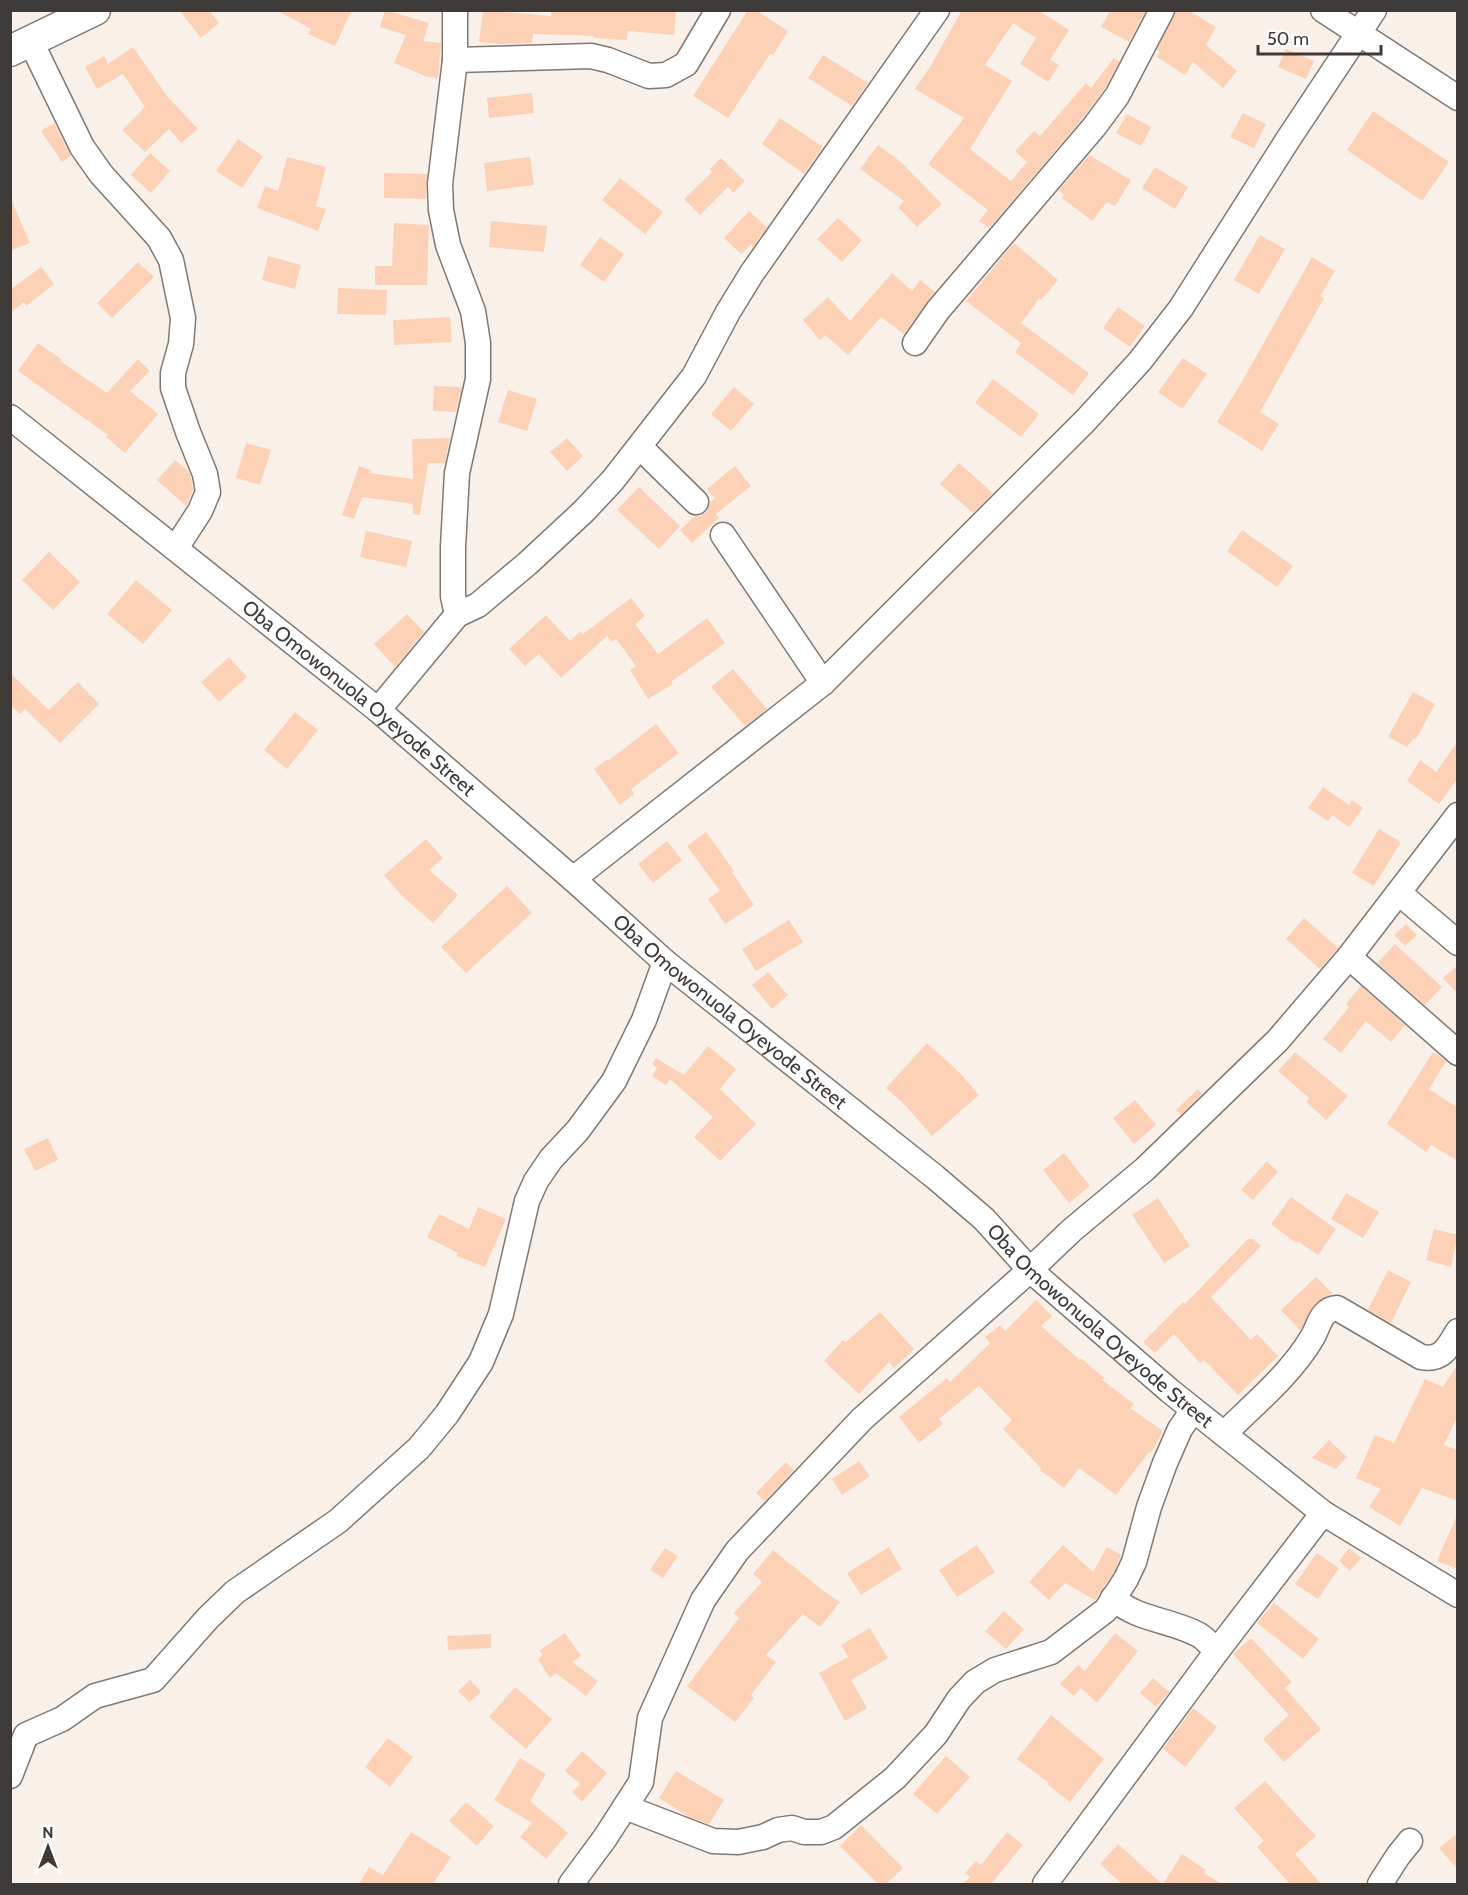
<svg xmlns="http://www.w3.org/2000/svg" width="1468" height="1895" font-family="Cabin,sans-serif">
<rect width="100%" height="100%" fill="#faf0ea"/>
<path fill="#fdd1b5" d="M179 10H209L219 23 201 38Z
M276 10H352L335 46 308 34 311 29Z
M385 10 429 23 423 41 441 43 438 78 428 77 394 63 406 35 380 27Z
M483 10 551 16V10H676L674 35 628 31 627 40 593 38V36L533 34 532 43 502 44 479 42Z
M748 10H756L788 31 773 55 770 54 728 118 693 96Z
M962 10H1038L1069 30 1050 60 1059 65 1048 82 1020 64 1036 38 1013 23 985 65 1012 81 970 149 1011 181 1027 162 1015 151 1034 131 1040 136 1086 83 1091 88 1114 58 1119 62 1105 88 1083 118 989 228 979 221 988 210 928 164 964 118 915 89 930 67Z
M1110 10H1146L1129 42 1101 27Z
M1176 10H1188L1216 27 1206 45 1237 71 1223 88 1193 62 1185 75 1157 57 1160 52 1157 50Z
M133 47 167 96 198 129 181 143 169 129 145 152 122 130 145 107 123 74 97 89 85 67 104 56 108 64Z
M1286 49 1314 61 1306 79 1278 67Z
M823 55 868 83 852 106 808 78Z
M532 93 534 113 489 118 487 98Z
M1373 111 1449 162 1422 201 1347 150Z
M1243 113 1266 124 1254 148 1230 137Z
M1127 114 1151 127 1141 146 1116 133Z
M780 118 823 147 804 174 762 144Z
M54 123 71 156 62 162 41 131Z
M238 139 263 156 242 188 216 171Z
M878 145 901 162 942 204 917 227 898 207 904 201 860 169Z
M150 153 170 171 151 193 131 175Z
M1089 155 1131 180 1115 206 1107 202 1092 221 1062 198 1064 195 1059 190Z
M287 157 326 167 316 206 326 209 318 231 257 208 265 186 278 191Z
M530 157 534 185 487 191 484 163Z
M721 158 745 181 733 193 728 187 700 215 684 199 712 172 710 169Z
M1155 167 1188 187 1175 209 1142 188Z
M384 173 427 174 426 199 384 198Z
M620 178 663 212 645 234 602 200Z
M10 197 30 243 10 251Z
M749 211 767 227 753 247 751 244 741 254 724 238Z
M838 218 862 240 842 262 817 239Z
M491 221 547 226 544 252 489 247Z
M394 223 429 225 427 285H375V266H392Z
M1260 235 1285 249 1259 294 1234 280Z
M600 237 624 254 604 282 580 265Z
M1014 243 1058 280 1041 300 1039 299 1021 323 1089 373 1073 395 1015 352 1021 343 966 301Z
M268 256 301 265 295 289 262 280Z
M1312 257 1335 271 1320 296 1324 298 1260 412 1279 424 1262 451 1217 422 1240 385Z
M138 262 154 277 112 318 97 303Z
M41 267 54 284 26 306 24 302 10 313V290Z
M892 273 912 291 920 280 935 292 904 334 881 317 848 355 825 335 820 340 803 320 828 297 850 321Z
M338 288 387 290 386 315 337 314Z
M1118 307 1145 326 1130 347 1103 328Z
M450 317 452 342 394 345 393 320Z
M38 343 61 359 60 361 107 393 138 359 150 371 130 391 158 414 125 453 106 437 108 435 18 371Z
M1183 358 1207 374 1182 409 1158 392Z
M993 379 1039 414 1021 437 975 403Z
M434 386 462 387 456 412 433 411Z
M734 387 754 404 731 431 711 414Z
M508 390 537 399 527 431 498 422Z
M450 438 445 463H428L420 515 413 514V504L362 497 354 519 342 515 359 466 371 470 370 473 413 479 412 439Z
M567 438 583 456 567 471 550 452Z
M246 443 271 450 260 485 236 478Z
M175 460 189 472 191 478 193 490 186 506 157 480Z
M959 463 993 493 973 513 940 484Z
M735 466 751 486 716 514 719 518 692 543 680 530 695 516H700L707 512 710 502 715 498 707 489Z
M639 487 680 526 659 549 617 510Z
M1242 530 1293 566 1277 587 1227 551Z
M366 531 412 541 406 567 360 557Z
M49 552 80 582 53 610 22 580Z
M136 580 172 610 143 644 107 614Z
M631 598 645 616 635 624 658 654 707 618 725 643 671 682 673 684 648 699 630 670 636 666 616 639 612 642 607 636 561 678 539 654 525 666 509 649 546 615 570 641 581 631 583 634Z
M407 614 424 632 395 667 374 644Z
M229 657 247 677 219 702 201 682Z
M733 669 767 709 745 726 711 687Z
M10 673 49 710 78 682 99 704 60 743 25 709 20 714 10 705Z
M1413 692 1435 704 1416 739 1414 738 1407 747 1388 737Z
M295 712 318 730 287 769 264 750Z
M656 724 679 753 631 789 634 794 620 805 594 769 608 759 609 760Z
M1458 741V778L1439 804 1407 781 1420 760 1436 772Z
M1323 787 1349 805 1352 800 1363 808 1349 827 1332 815 1328 821 1308 808Z
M1379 829 1401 842 1374 886 1352 873Z
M706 832 734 871 732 872 754 905 725 924 708 899 720 891 687 846Z
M426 839 443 858 429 870 458 895 433 923 403 897 384 875Z
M667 841 682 860 653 883 638 864Z
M507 886 532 913 466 973 441 947Z
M1304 918 1338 948 1320 969 1286 939Z
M789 920 803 942 756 971 742 949Z
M1406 924 1417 935 1405 946 1394 935Z
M1395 944 1442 987 1425 1005 1377 963Z
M1458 965V994L1443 978Z
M768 972 788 995 772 1009 752 985Z
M1361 986 1405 1025 1391 1042 1366 1021 1341 1053 1323 1039 1349 1007 1346 1004Z
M927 1043 960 1073 979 1095 932 1136 906 1106 886 1088Z
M708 1046 736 1069 720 1089 756 1124 720 1161 694 1137 713 1117 670 1079 666 1085 652 1076 657 1068 652 1064 656 1058 684 1075Z
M1295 1052 1348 1096 1326 1120 1306 1102 1309 1098 1278 1071Z
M1433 1052 1446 1061 1429 1089 1458 1108V1161L1431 1145 1426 1152 1387 1124Z
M1198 1089 1202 1094 1181 1115 1176 1110Z
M1135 1100 1156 1125 1134 1144 1113 1118Z
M48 1138 58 1160 35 1171 24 1149Z
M1064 1153 1090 1186 1069 1203 1043 1170Z
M1267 1161 1278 1172 1253 1200 1241 1190Z
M1346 1193 1379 1212 1363 1238 1331 1219Z
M1291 1197 1336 1229 1318 1255 1297 1241 1296 1243 1271 1224Z
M1158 1198 1190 1246 1164 1263 1132 1215Z
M478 1207 506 1219 485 1267 457 1256 458 1253 427 1237 439 1214 469 1229Z
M1434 1229 1458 1235 1451 1267 1426 1260Z
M1248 1239H1253L1261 1246 1211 1297 1251 1340 1257 1334 1278 1356 1238 1395 1204 1360 1200 1363 1174 1334 1155 1353 1143 1342 1183 1302 1185 1304Z
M1388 1270 1411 1282 1391 1323 1368 1310Z
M1316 1277 1333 1294 1325 1297 1314 1305 1300 1330 1281 1310Z
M1036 1300 1052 1316 1041 1326 1080 1360 1081 1358 1104 1378 1102 1380 1134 1404 1130 1408 1163 1431 1151 1453 1149 1452 1116 1495 1079 1468 1064 1488 1040 1470 1041 1468 1003 1429 1012 1420 979 1386 939 1419 943 1424 919 1443 899 1417 947 1378 950 1382 990 1343 985 1337 1000 1325 1005 1331Z
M880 1312 914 1349 894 1368 889 1362 859 1394 824 1361 843 1340 846 1342Z
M1458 1364V1415L1444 1445 1458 1450V1501L1422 1488 1400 1526 1369 1507 1381 1489 1356 1478 1375 1435 1394 1443 1425 1379 1443 1387Z
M1329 1440 1347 1457 1336 1469 1312 1458Z
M859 1461 870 1476 842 1495 832 1479Z
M786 1462 794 1470 765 1501 756 1493Z
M1458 1513V1569L1437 1561Z
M977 1545 995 1572 957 1597 939 1570Z
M1063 1545 1093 1572 1107 1547 1121 1555 1114 1572 1095 1600 1065 1583 1049 1600 1029 1582Z
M889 1547 902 1569 861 1595 847 1573Z
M665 1548 678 1556 663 1578 650 1570Z
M1349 1548 1361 1558 1350 1571 1339 1561Z
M773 1550 825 1592 840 1602 820 1627 803 1614 766 1655 776 1662 751 1695 754 1698 735 1722 687 1686 739 1618 734 1613 762 1582 753 1574Z
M1317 1553 1339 1568 1318 1599 1295 1584Z
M1274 1603 1319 1639 1303 1659 1257 1623Z
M1004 1611 1024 1629 1006 1649 985 1631Z
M870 1628 888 1658 851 1680 867 1708 845 1721 819 1673 848 1657 841 1645Z
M565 1633 581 1656 572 1662 598 1681 586 1696 556 1673 550 1678 538 1660 543 1654 539 1651Z
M1115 1633 1138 1651 1097 1703 1081 1688 1074 1696 1060 1684 1078 1665 1085 1671Z
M491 1634V1648L448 1650 447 1636Z
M1251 1638 1292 1682 1285 1688 1321 1729 1284 1762 1263 1739 1289 1715 1233 1654Z
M1153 1678 1169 1692 1156 1707 1140 1693Z
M470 1680 481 1692 469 1702 458 1691Z
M515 1687 552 1719 526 1749 489 1717Z
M1193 1708 1217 1727 1185 1767 1163 1749Z
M1051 1715 1104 1759 1070 1802 1048 1785 1049 1783 1017 1759Z
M388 1738 413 1757 390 1787 365 1767Z
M582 1751 607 1773 582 1802 572 1792 580 1784 565 1771Z
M946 1756 970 1777 937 1814 913 1794Z
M520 1758 546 1774 530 1801 568 1833 546 1859 520 1837 532 1823 494 1800Z
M676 1771 724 1800 709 1824 689 1817 659 1798Z
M1265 1781 1316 1836 1295 1854 1321 1884H1290L1257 1847 1264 1841 1234 1808Z
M466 1802 494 1826 477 1846 449 1821Z
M861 1825 903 1868 886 1884H878L840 1846Z
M411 1832 451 1857 433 1884H359L369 1867 383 1875Z
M1007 1832 1023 1845 991 1884H963L970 1877 965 1873 976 1861 981 1865Z
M1458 1833V1870L1439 1848Z
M1118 1844 1162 1884H1122L1100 1864Z
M1182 1854 1206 1870 1204 1873 1222 1884H1163Z"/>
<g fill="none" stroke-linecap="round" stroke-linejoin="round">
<defs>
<g id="minor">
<path d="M455 10V60L440 184 441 210 448 245 473 311 478 343V379L457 473 453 547V596L457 615"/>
<path d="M1323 10 1458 98"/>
<path d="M31 42 82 147 101 174 159 238 171 260 183 318 181 344 173 373V388L188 432 205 474 208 492 200 511 176 548"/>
<path d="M455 60 591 56 608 60 649 76 666 75 686 64 718 10"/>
<path d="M915 343 938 310 1094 127 1117 96 1162 10"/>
<path id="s1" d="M10 417 378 710 573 879 665 962 935 1177 984 1219 1030 1270 1170 1391 1323 1513 1458 1595"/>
<path d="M640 447 696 502"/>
<path d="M723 535 823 683"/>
<path d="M378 710 457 615 478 605 527 564 584 511 613 480 694 376 728 312 752 273 937 10"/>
<path d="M573 879 823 683 1086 420 1140 361 1181 308 1287 141 1374 10"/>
<path d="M1399 893 1458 943"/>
<path d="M1349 957 1458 1053"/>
<path d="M1224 1434C1254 1404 1290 1375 1312 1338 1319 1326 1321 1309 1337 1308L1421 1357C1442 1361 1448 1348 1458 1331"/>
<path d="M1113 1598C1138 1621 1170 1619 1199 1635 1206 1639 1211 1646 1217 1651"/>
<path d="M10 1776 26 1735 62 1719 95 1696 153 1680 208 1618 235 1592 338 1521 419 1448 447 1414 481 1362 501 1314 527 1201 536 1181 551 1159 578 1130 614 1081 644 1020 665 962"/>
<path d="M625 1807 713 1841 738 1842 763 1837 778 1830 792 1828 804 1832H821L834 1827 895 1778 936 1734 959 1699 975 1682 995 1670 1051 1652 1106 1610 1126 1579 1134 1562 1149 1507 1165 1463 1180 1429 1193 1410"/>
<path d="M571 1884 605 1838 641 1782 650 1718 703 1600 737 1551 862 1419 1030 1270 1072 1230 1145 1169 1278 1040 1349 957 1458 815"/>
<path d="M1045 1884 1217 1651 1323 1513"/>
<path d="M1380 1884 1398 1856 1410 1841"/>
</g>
<path id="major" d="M10 51 95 10"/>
</defs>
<use href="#minor" stroke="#817872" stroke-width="27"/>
<use href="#major" stroke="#817872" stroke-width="33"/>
<use href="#minor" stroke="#fff" stroke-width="24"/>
<use href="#major" stroke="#fff" stroke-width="30"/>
</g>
<g text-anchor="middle" stroke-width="4.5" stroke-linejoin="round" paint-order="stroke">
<g font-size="20" fill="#3e3a38" stroke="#fff">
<text dy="7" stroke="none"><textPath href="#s1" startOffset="448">Oba Omowonuola Oyeyode Street</textPath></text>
<text dy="7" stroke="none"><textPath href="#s1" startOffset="934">Oba Omowonuola Oyeyode Street</textPath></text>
<text dy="7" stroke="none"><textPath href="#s1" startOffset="1420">Oba Omowonuola Oyeyode Street</textPath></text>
</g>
</g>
<rect width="1468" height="1895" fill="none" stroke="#3e3a38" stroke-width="24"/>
<g transform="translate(48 1847)" stroke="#ffffff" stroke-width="4.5" paint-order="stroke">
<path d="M0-4.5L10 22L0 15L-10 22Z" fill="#3e3a38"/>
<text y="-9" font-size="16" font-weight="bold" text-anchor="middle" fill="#3e3a38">N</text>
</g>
<path d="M1258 45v9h123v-9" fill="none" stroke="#3e3a38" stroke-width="3"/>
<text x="1267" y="45" font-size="18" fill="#3e3a38" stroke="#ffffff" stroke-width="4.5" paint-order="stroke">50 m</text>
</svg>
